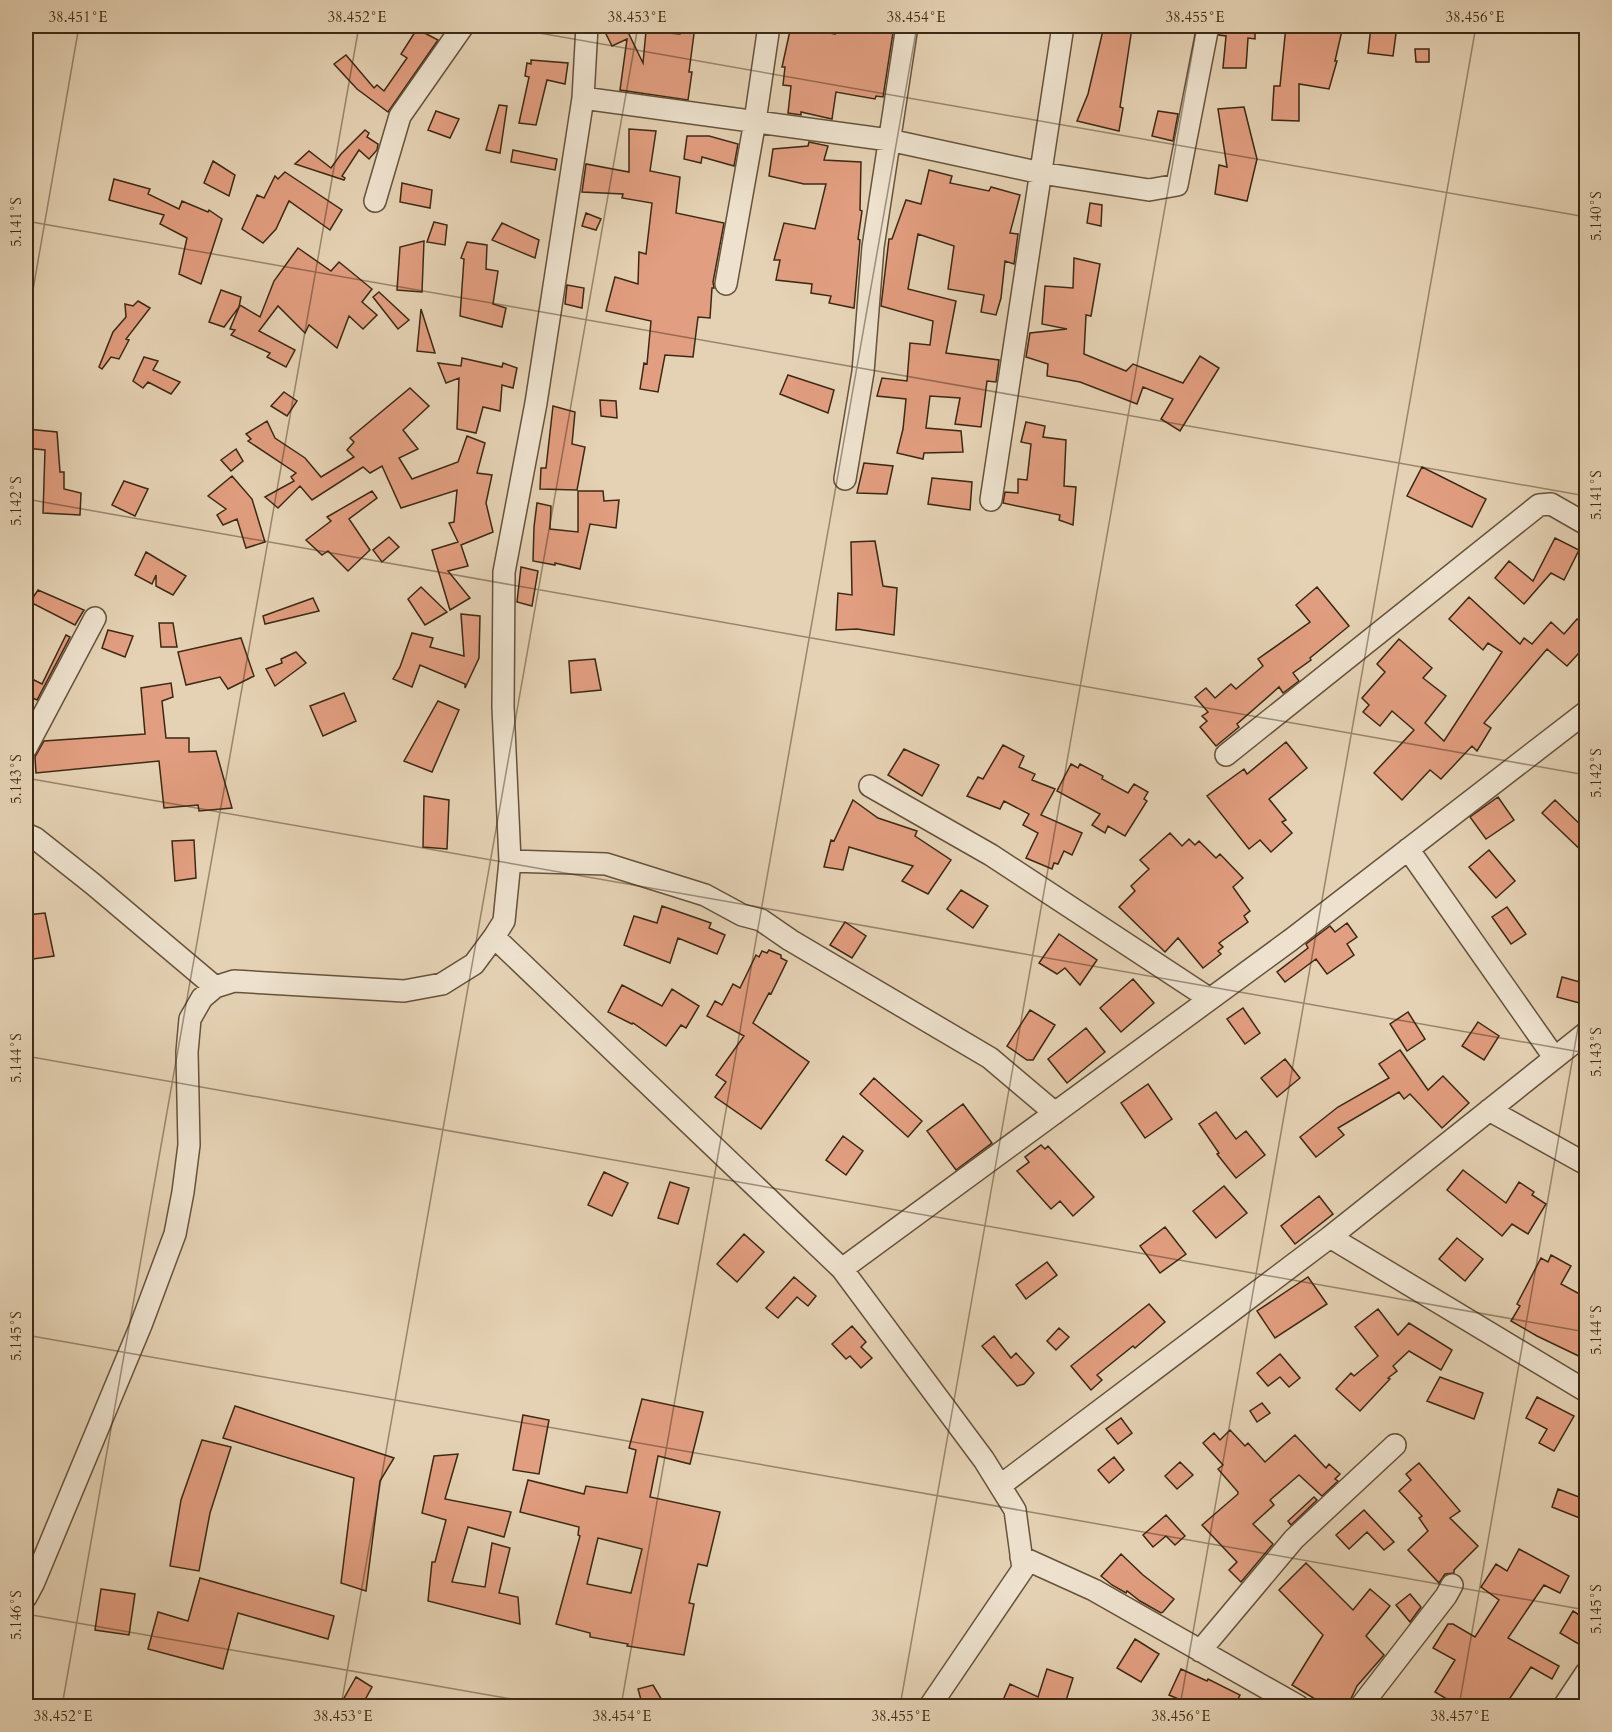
<svg xmlns="http://www.w3.org/2000/svg" width="1612" height="1732" font-family="Cardo,serif">
<rect width="100%" height="100%" fill="#e5d2b4"/>
<filter id="stains"><feTurbulence type="fractalNoise" baseFrequency=".00333" numOctaves="4"/><feColorMatrix values="0 0 0 0 .2 0 0 0 0 .09 0 0 0 0 .02 0 0 0 .5 -.17"/></filter>
<radialGradient id="worn" r=".72"><stop offset=".6" stop-color="#630" stop-opacity="0"/><stop offset="1" stop-color="#630" stop-opacity=".3"/></radialGradient>
<path fill="#e29e80" stroke="#3c2913" stroke-width="1.5" fill-rule="evenodd" d="M602 26H625L643 63 646 31 680 34 681 26H695L689 72H692L688 100 620 90 627 39 612 46Z
M791 26H811V29L835 34 836 26H894L883 97 876 96 875 99 836 92 832 119 801 112V115L788 113 791 86 783 85 785 67H782Z
M1104 26 1132 28 1120 107 1123 108 1119 131 1077 121 1088 94Z
M1220 26H1255V39L1248 38 1246 68H1223L1226 36 1219 35Z
M1286 26H1300V28L1323 30 1324 26H1343L1335 61H1337L1329 89 1299 84V121L1272 120 1274 86H1280Z
M1371 26H1397L1393 56 1368 53Z
M417 29 438 40 388 112 357 89 334 64 346 55 374 88 377 85 384 91 407 58 401 54Z
M1415 49H1429V62H1416Z
M531 60 568 63 565 84 547 80 536 125 519 123 529 77 525 76 527 63 531 64Z
M499 105 507 106 500 153 486 150Z
M1244 107 1257 159 1247 201 1215 194 1219 165 1227 167 1218 109Z
M436 111 459 119 450 138 428 130Z
M1158 111 1178 114 1173 141 1152 136Z
M629 129 656 131 650 171 680 177 676 213 724 223 713 282 714 288H712L710 318 698 317 693 357 665 355 658 392 640 389 644 363 647 364 651 321 606 311 615 277 638 284 639 252 646 254 652 203 622 198 623 194 582 192 586 164 629 172Z
M365 130 369 133 367 137 378 144 377 150 369 159 359 150 342 176 345 178 344 180 295 164 309 151 331 168 341 154Z
M687 136H709L738 144 734 166 702 157 701 163 684 159Z
M809 142 828 146 824 160 861 162 860 210 862 211 858 239 860 240 854 308 829 303 831 296 811 293 812 284 776 280 780 260H774L784 223 815 229 826 184H804L769 176 773 149 808 146Z
M513 150 557 159 555 170 511 162Z
M213 161 235 175 229 196 204 183Z
M929 170 952 176 950 183 989 191 991 187 1020 195 1010 233 1018 234 1014 264 1005 261 1001 298 996 315 981 312 984 295 948 289 954 246 918 234 908 289 956 301 946 353 999 360 996 382 987 381 981 427 955 424 960 398 930 396 926 428 961 431 963 452 924 453 923 459 897 453 903 429 906 399 877 396 882 378 907 381 910 343 930 345 933 321 881 306 889 239H892L906 200 921 204Z
M285 172 342 210 330 230 289 201 276 229 263 243 242 229 257 195 264 198 275 176 278 179Z
M114 179 150 189 148 194 179 209 182 201 208 212 209 210 222 219 201 284 179 274 187 238 160 224 164 215 109 200Z
M402 183 432 190 430 208 400 202Z
M1090 203 1102 205 1101 226 1087 223Z
M586 213 601 219 596 230 582 226Z
M434 222 447 225 445 245 427 242Z
M502 223 539 240 535 258 492 240Z
M424 241 422 292 397 290 400 247Z
M467 242 487 245 486 269 498 271 493 304 506 308 502 327 460 316 464 259 461 258Z
M298 248 331 271 339 262 372 289 362 302 377 315 363 329 349 316 337 348 309 325 305 333 278 306 259 331 295 350 286 367 267 357 270 353 231 335 235 330 230 329 240 305 260 317 274 281Z
M1074 258 1100 264 1091 316 1086 315 1084 354 1126 371 1133 364 1183 383 1200 356 1219 368 1180 431 1161 419 1173 399 1143 387 1137 404 1080 382 1047 376 1048 364 1026 357 1030 333 1067 329 1042 324 1045 286 1073 288Z
M567 285 584 288 582 308 565 304Z
M221 290 241 297 239 307 224 327 209 322Z
M379 292 409 320 398 329 373 297Z
M138 301 150 308 126 339 129 340 119 359 111 357 102 369 99 367 113 332 126 317 125 304 133 306Z
M421 309 435 353 417 351Z
M144 357 158 361 153 370 180 382 171 394 148 382 143 388 133 381Z
M462 358 502 367 503 363 517 368 513 388 502 385 500 411 483 407 476 433 457 429 459 378 446 383 438 363 461 366Z
M788 375 834 390 828 413 780 394Z
M410 388 429 406 403 430 418 449 399 458 412 479 458 462 467 436 485 443 477 473 492 475 486 503 493 532 461 545 468 566 448 571 470 598 450 610 432 550 458 542 449 523 454 522 457 490 401 508 382 466 370 473 363 467 312 500 300 486 278 508 265 497 294 481 291 477 296 473 248 441 251 439 246 434 267 421 275 438 305 458 321 477 354 457 347 450 354 442 350 438Z
M284 392 297 401 287 416 271 406Z
M600 400 616 401 617 418 601 416Z
M553 406 575 412 572 444 585 447 577 490 540 489 541 468H546Z
M1026 422 1045 426 1043 437 1066 440 1064 486 1076 487 1073 525 1059 520 1060 515 1003 503 1005 492 1018 493V479L1027 480 1031 444 1021 442Z
M27 429 57 432 60 472H64V489L81 493 80 515 43 513 45 450 26 448Z
M236 449 243 461 231 471 221 460Z
M864 463 893 466 887 494 857 493Z
M1422 467 1486 499 1472 527 1407 496Z
M232 476 252 499 265 542 246 548 237 519 223 525 217 515 226 509 208 496Z
M932 478 972 482 970 510 928 504Z
M124 481 148 489 135 516 112 505Z
M372 491 377 498 349 519 370 550 348 571 328 551 322 555 306 540 331 521 327 517Z
M578 491H603L604 501 619 500 616 528 590 524 580 569 555 563V565L533 561 534 527 537 503 551 506 550 529 578 532Z
M389 537 399 547 382 562 373 550Z
M1555 538 1579 550 1564 580 1551 573 1524 604 1495 578 1509 561 1533 581Z
M875 541 883 586 897 588 894 635 857 629 836 630 838 593 852 595 851 542Z
M146 552 186 576 173 595 156 586V575L152 584 135 575Z
M521 567 538 571 532 606 517 602Z
M421 587 447 612 425 625 408 599Z
M1317 587 1349 626 1310 658 1311 660 1293 673 1299 681 1283 693 1279 687 1237 724 1239 727 1216 746 1200 727 1207 721 1202 716 1208 712 1195 697 1206 688 1215 698 1231 684 1236 689 1263 666 1258 659 1310 622 1296 605Z
M38 590 84 610 75 625 30 602Z
M1469 597 1520 644 1524 638 1532 644 1551 622 1564 634 1577 619 1587 627V661L1578 654 1567 666 1547 649 1484 723 1491 728 1477 751 1472 746 1441 779 1430 770 1402 800 1374 773 1414 730 1392 711 1380 726 1363 712 1369 705 1362 698 1385 672 1377 664 1399 639 1432 668 1423 678 1446 696 1425 723 1444 741 1502 652 1488 643 1483 650 1449 619Z
M313 598 319 611 265 624 263 616Z
M461 614 480 616 479 658 465 688V684L420 665 412 687 393 679 400 667 412 633 433 638 430 647 464 656Z
M159 623H173L177 647H161Z
M108 630 133 636 125 657 102 648Z
M66 635 70 637 37 700 26 695V676L42 684Z
M241 638 254 676 228 689 220 677 186 685 178 652Z
M296 652 306 663 275 686 266 669 282 663 281 659Z
M595 659 601 690 571 693 569 661Z
M171 683 173 697 162 701 166 738H189V752L216 751 232 808 199 811 198 805 164 808 159 761 36 773 35 757 44 741 145 734 141 688Z
M344 693 356 721 323 736 310 706Z
M438 701 459 710 432 772 404 761Z
M1286 742 1307 768 1269 799 1286 820 1282 822 1292 833 1271 852 1260 840 1249 849 1207 796 1244 769 1247 774Z
M1003 745 1024 756 1019 767 1035 774 1032 780 1055 789 1041 815 1082 833 1072 855 1064 851 1058 864 1054 863 1052 869 1026 858 1038 833 1023 825 1029 814 1004 801 1000 809 967 796 978 777 983 779Z
M904 749 939 765 922 796 888 775Z
M1071 764 1078 768 1080 764 1103 776 1102 779 1128 793 1134 784 1148 792 1144 799 1147 801 1125 836 1108 826 1105 833 1092 825 1100 814 1057 791Z
M424 796 449 800 447 849 423 847Z
M1498 797 1514 820 1486 839 1470 817Z
M853 800 878 818 917 831 915 836 951 860 928 894 902 881 913 866 849 847 843 870 824 867 831 840 834 841Z
M1555 800 1587 831V856L1542 813Z
M1170 833 1182 846 1189 839 1195 845 1199 841 1216 858 1220 854 1243 878 1233 887 1250 911 1244 916 1248 922 1219 943 1223 947 1218 951 1221 954 1203 968 1178 938 1165 952 1119 907 1135 891 1131 886 1149 869 1140 860Z
M194 840 196 878 175 881 172 841Z
M1489 850 1515 881 1496 898 1469 867Z
M961 890 988 906 973 928 947 909Z
M662 906 711 923 709 928 725 935 717 954 678 938 670 963 624 945 634 916 657 923Z
M1507 907 1526 934 1511 944 1492 917Z
M45 913 54 956 26 960V915Z
M845 922 866 936 852 958 830 945Z
M1347 923 1357 937 1347 944 1354 955 1327 974 1316 959 1285 982 1277 972 1308 948 1306 944 1330 926 1335 932Z
M1059 934 1097 960 1080 985 1065 968 1057 974 1039 963Z
M769 950 781 955V958L787 961 771 994 769 993 753 1023 809 1062 761 1129 715 1097 726 1082 716 1075 744 1036 707 1016 715 1001 722 1005 733 984 740 988 756 955 759 957 762 951 767 953Z
M1562 977 1587 984V1005L1557 997Z
M1133 979 1154 1003 1121 1032 1100 1008Z
M622 985 662 1006 672 989 699 1006 686 1028 681 1025 666 1046 633 1023 632 1024 608 1012Z
M1243 1008 1260 1033 1245 1044 1227 1019Z
M1030 1010 1055 1025 1033 1060H1027L1007 1046Z
M1408 1012 1425 1039 1407 1051 1390 1024Z
M1478 1022 1499 1036 1484 1060 1462 1046Z
M1086 1028 1105 1052 1067 1083 1048 1059Z
M1400 1050 1428 1090 1443 1076 1469 1103 1442 1128 1410 1094 1404 1099 1399 1092 1338 1128 1344 1135 1316 1157 1300 1137 1338 1107 1389 1078 1379 1064Z
M1285 1059 1300 1078 1277 1097 1261 1078Z
M874 1078 922 1121 908 1137 860 1094Z
M1148 1084 1172 1119 1145 1138 1121 1103Z
M963 1104 992 1143 956 1170 927 1131Z
M1216 1112 1236 1139 1246 1131 1265 1155 1236 1178 1217 1154 1219 1153 1199 1124Z
M843 1136 863 1151 846 1175 826 1160Z
M1041 1145 1045 1149 1048 1146 1094 1197 1073 1216 1060 1201 1051 1209 1017 1171 1029 1162 1025 1157Z
M1463 1170 1506 1203 1519 1182 1534 1192 1532 1195 1546 1204 1528 1234 1512 1224 1502 1236 1447 1190Z
M604 1172 628 1183 612 1216 588 1205Z
M670 1182 689 1188 678 1224 658 1218Z
M1224 1186 1247 1213 1216 1238 1193 1211Z
M1319 1196 1333 1214 1295 1244 1281 1226Z
M1165 1227 1186 1254 1160 1273 1140 1246Z
M744 1234 764 1252 737 1282 717 1264Z
M1457 1238 1483 1259 1465 1281 1439 1259Z
M1551 1255 1571 1266 1561 1284 1587 1298V1360L1537 1336 1511 1321 1520 1306 1517 1304 1541 1258 1548 1262Z
M1047 1262 1057 1275 1026 1299 1016 1285Z
M794 1277 816 1296 808 1306 797 1297 778 1318 766 1308Z
M1308 1277 1327 1304 1275 1338 1257 1311Z
M1149 1304 1165 1322 1135 1348 1133 1346 1097 1375 1102 1380 1091 1390 1071 1366Z
M1378 1309 1398 1335 1409 1323 1452 1350 1441 1370 1409 1351 1393 1366 1397 1371 1388 1378 1390 1379 1360 1411 1336 1389 1351 1373 1354 1376 1378 1356 1355 1327Z
M852 1326 866 1342 861 1347 872 1358 861 1368 850 1356 846 1359 832 1344Z
M1059 1328 1069 1337 1056 1350 1047 1341Z
M994 1336 1011 1358 1016 1353 1034 1373 1024 1384 1017 1386 982 1346Z
M1280 1354 1300 1378 1289 1387 1280 1377 1268 1386 1257 1373Z
M1440 1377 1483 1393 1474 1419 1427 1401Z
M1537 1397 1574 1416 1554 1451 1539 1443 1547 1429 1526 1418Z
M642 1399 703 1412 690 1464 658 1456 650 1497 720 1512 707 1566 698 1564 689 1603 694 1604 684 1655 627 1646 628 1644 590 1637V1633L556 1624 580 1536 578 1535 579 1527 520 1512 528 1480 584 1494 586 1486 627 1493 636 1450 629 1448ZM598 1538 642 1549 631 1593 587 1584Z
M1262 1403 1270 1413 1257 1422 1250 1411Z
M235 1406 394 1458 380 1481 366 1591 341 1583 354 1478 223 1438Z
M523 1415 549 1420 539 1474 513 1470Z
M1121 1418 1132 1433 1118 1444 1106 1429Z
M1230 1430 1245 1446 1248 1443 1265 1462 1295 1435 1326 1468 1329 1464 1340 1474 1335 1479 1338 1481 1322 1496 1299 1475 1270 1500 1274 1505 1253 1524 1273 1544 1241 1582 1229 1570 1237 1562 1202 1525 1238 1494V1492L1218 1469 1223 1465 1203 1443 1214 1433 1220 1440Z
M202 1440 231 1447 210 1513 199 1571 170 1566 181 1500Z
M458 1454 445 1499 511 1512 504 1537 468 1527 452 1582 485 1587 492 1543 510 1548 499 1593 518 1597 520 1624 428 1601 432 1562H435L446 1520 422 1513 434 1456Z
M1114 1457 1124 1470 1109 1483 1098 1470Z
M1180 1462 1193 1475 1177 1489 1165 1476Z
M1419 1463 1460 1511 1450 1518 1478 1546 1454 1570V1573L1445 1574 1439 1583 1408 1550 1428 1531 1419 1518 1422 1516 1399 1491 1411 1480 1406 1474Z
M1558 1489 1587 1500V1521L1552 1507Z
M1314 1497 1317 1500 1291 1525 1288 1521Z
M1364 1510 1394 1542 1384 1550 1367 1532 1349 1549 1336 1535Z
M1166 1515 1185 1536 1175 1545 1166 1536 1153 1547 1143 1535Z
M1519 1549 1569 1576 1560 1593 1544 1585 1508 1638 1559 1666 1552 1679 1531 1667 1504 1707H1460L1435 1692 1455 1660 1433 1648 1448 1624H1453L1475 1637 1499 1600 1481 1587 1496 1564 1507 1571Z
M1121 1554 1143 1575 1174 1599 1163 1612 1161 1613 1140 1601 1127 1591 1126 1593 1112 1585 1101 1576Z
M1306 1563 1353 1610 1370 1589 1390 1606 1366 1636 1384 1655 1357 1686 1347 1707H1328L1292 1685 1323 1635 1279 1590Z
M200 1578 334 1616 328 1639 238 1613 223 1669 148 1649 158 1612 188 1621Z
M101 1589 135 1594 129 1635 95 1630Z
M1410 1594 1421 1607 1410 1622 1396 1605Z
M1573 1611 1587 1620V1649L1560 1633Z
M1135 1639 1159 1654 1141 1682 1117 1668Z
M1047 1669 1073 1678 1064 1707H1000L1010 1684 1038 1697Z
M1181 1669 1207 1681 1208 1679 1240 1695 1234 1707H1202L1191 1701 1190 1704 1169 1695Z
M356 1677 372 1687 361 1707H339Z
M653 1685 666 1707H643L638 1689Z"/>
<g fill="none" stroke-linecap="round" stroke-linejoin="round">
<defs>
<path id="minor" d="M583 98 889 140 1041 173 1149 190 1177 185 1208 26
M375 201 400 116 463 26
M726 284 755 121 769 26
M845 479 863 372 873 247 907 26
M991 500 1063 26
M26 748 95 618
M1226 755 1539 505 1551 504 1586 524
M870 786 991 855 1210 999
M26 834 35 838 93 884 215 987
M1408 849 1554 1057
M510 861 606 864 705 895 742 915 761 920 790 940 990 1058 1055 1113
M494 937 842 1269 984 1460 1015 1510 1023 1569 930 1706
M1489 1110 1586 1164
M1330 1237 1586 1391
M842 1269 1292 939 1586 712
M1001 1485 1330 1237 1586 1033
M1021 1557 1094 1590 1298 1706
M26 1597 34 1582 141 1325 175 1234 183 1192 189 1145 187 1052 190 1019 202 998 215 987 234 981 404 991 442 984 474 964 494 937 504 921 510 861 503 707 504 572 536 403 583 98 587 26
M1200 1651 1294 1539 1395 1445
M1361 1706 1446 1596 1452 1585
M1564 1706 1586 1673"/>
</defs>
<use href="#minor" stroke="#66533b" stroke-width="24"/>
<use href="#minor" stroke="#eee2ce" stroke-width="21"/>
</g>
<path fill="none" stroke="#3c2913" stroke-width="1.5" stroke-opacity="0.45" d="M499 26 1586 217M26 221 1586 496M26 330 79 26M26 499 1586 775M26 778 1586 1053M26 1056 1586 1332M26 1335 1586 1610M26 1614 552 1706M62 1706 359 26M341 1706 638 26M621 1706 917 26M900 1706 1197 26M1180 1706 1476 26M1459 1706 1586 982"/>
<rect width="1612" height="1732" fill="none" stroke="#e5d2b4" stroke-width="66"/>
<rect x="33" y="33" width="1546" height="1666" fill="none" stroke="#3c2913" stroke-width="2"/>
<g font-size="15" text-anchor="middle" fill="#3c2913">
<text x="78" y="22">38.451°E</text>
<text x="357" y="22">38.452°E</text>
<text x="637" y="22">38.453°E</text>
<text x="916" y="22">38.454°E</text>
<text x="1195" y="22">38.455°E</text>
<text x="1475" y="22">38.456°E</text>
<text transform="translate(1596 216) rotate(-90)" y="5">5.140°S</text>
<text transform="translate(16 222) rotate(-90)" y="5">5.141°S</text>
<text transform="translate(1596 495) rotate(-90)" y="5">5.141°S</text>
<text transform="translate(16 501) rotate(-90)" y="5">5.142°S</text>
<text transform="translate(1596 773) rotate(-90)" y="5">5.142°S</text>
<text transform="translate(16 779) rotate(-90)" y="5">5.143°S</text>
<text transform="translate(1596 1052) rotate(-90)" y="5">5.143°S</text>
<text transform="translate(16 1058) rotate(-90)" y="5">5.144°S</text>
<text transform="translate(1596 1330) rotate(-90)" y="5">5.144°S</text>
<text transform="translate(16 1336) rotate(-90)" y="5">5.145°S</text>
<text transform="translate(1596 1609) rotate(-90)" y="5">5.145°S</text>
<text transform="translate(16 1615) rotate(-90)" y="5">5.146°S</text>
<text x="63" y="1721">38.452°E</text>
<text x="343" y="1721">38.453°E</text>
<text x="622" y="1721">38.454°E</text>
<text x="901" y="1721">38.455°E</text>
<text x="1181" y="1721">38.456°E</text>
<text x="1460" y="1721">38.457°E</text>
</g>
<rect width="100%" height="100%" filter="url(#stains)"/>
<rect width="100%" height="100%" fill="url(#worn)"/>
</svg>
